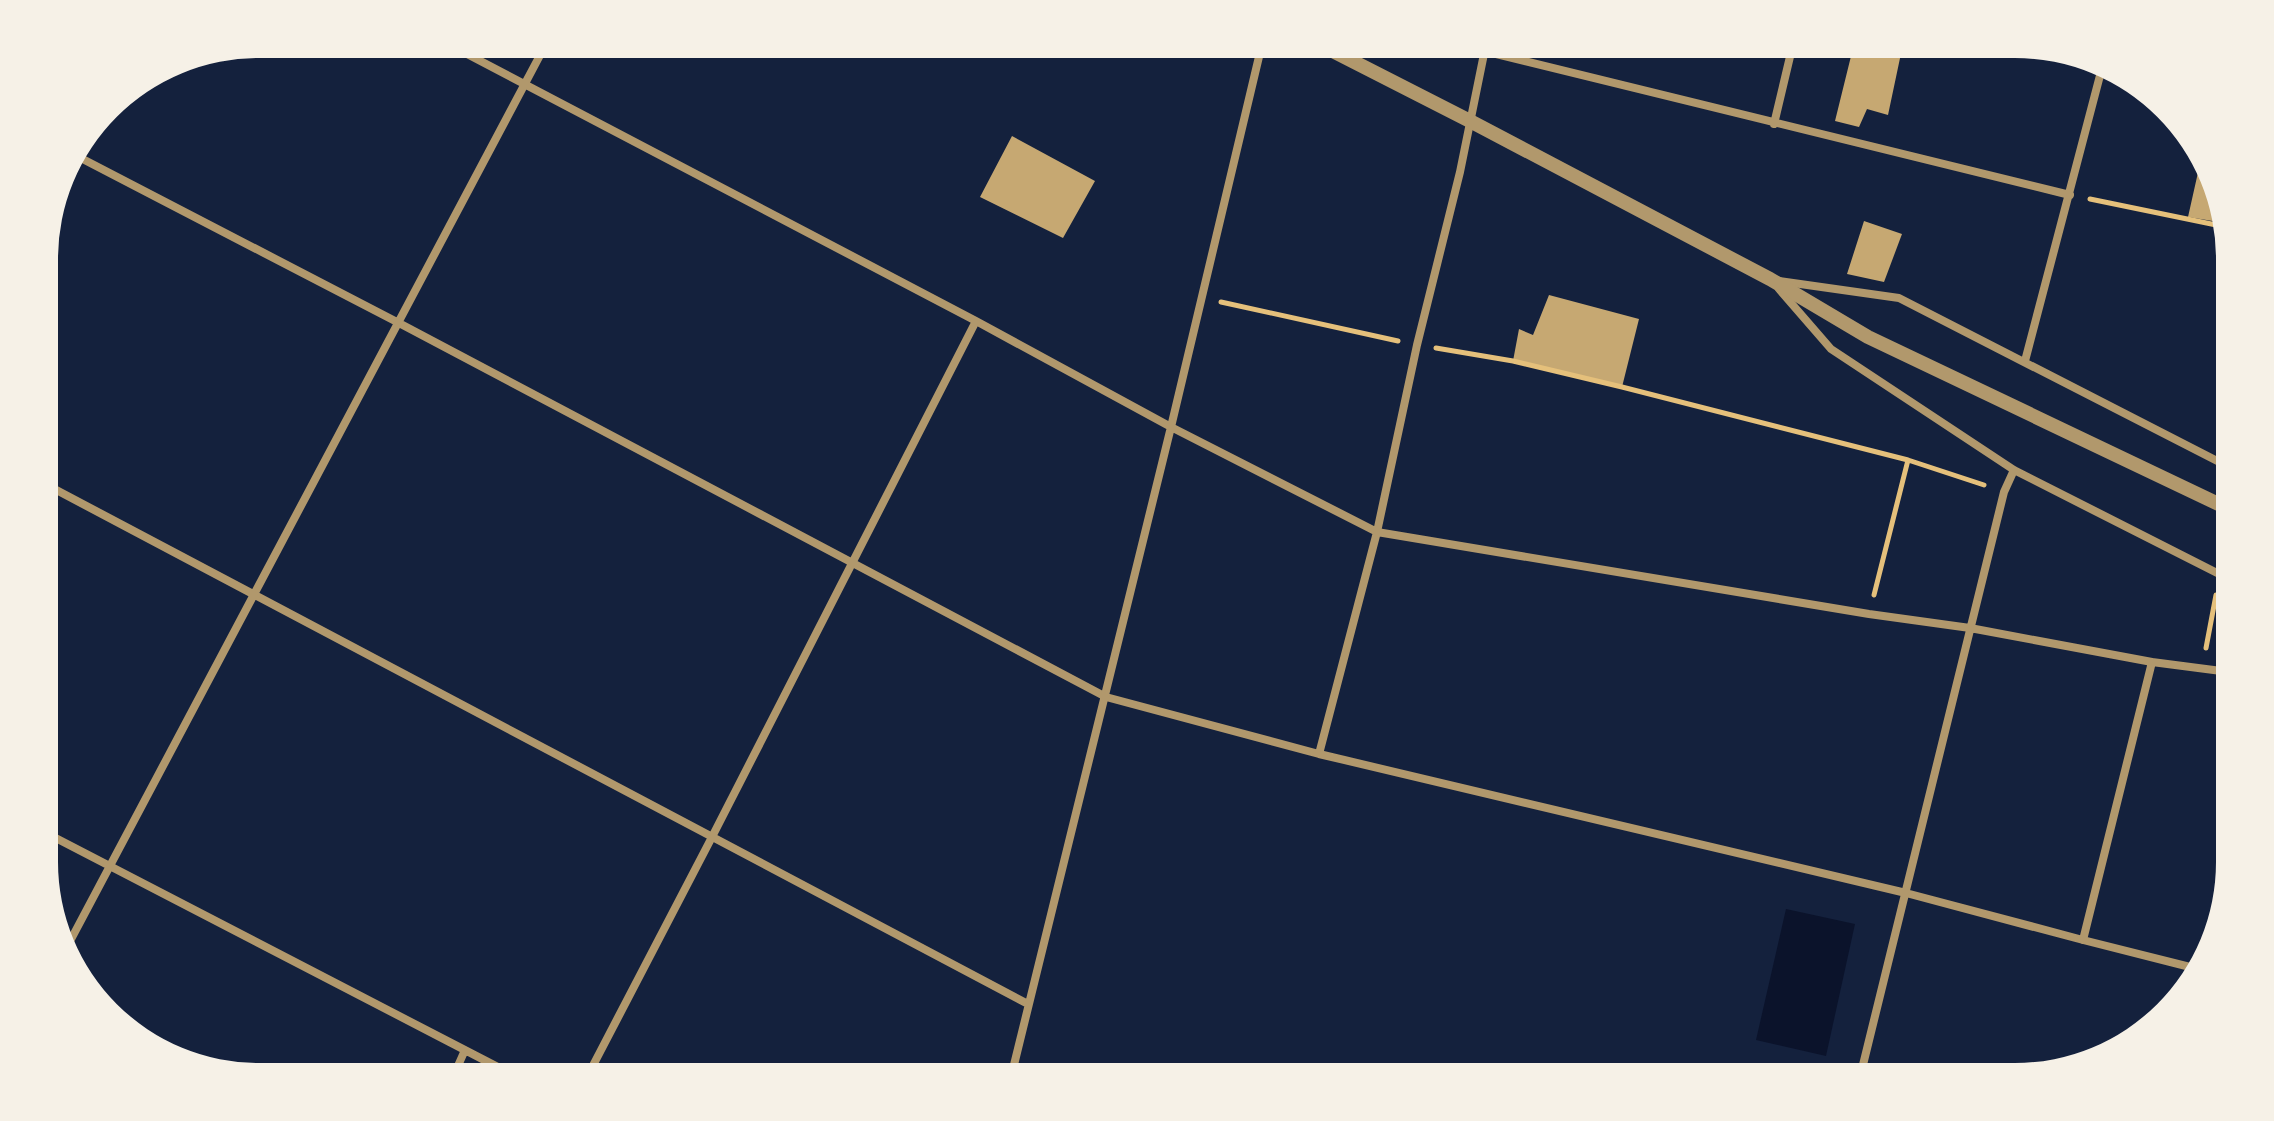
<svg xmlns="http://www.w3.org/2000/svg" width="2274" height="1121" font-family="Barlow,sans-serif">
<rect width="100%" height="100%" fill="#14213d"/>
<path fill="#0b132b" d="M1786 909 1855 924 1826 1056 1756 1040Z"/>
<path fill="#c6a872" d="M1854 44H1903L1888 115 1867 109 1859 127 1835 121Z
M1012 136 1095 181 1063 238 980 197Z
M2201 159 2225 223 2188 217Z
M1864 221 1902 234 1884 282 1847 274Z
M1549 295 1639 319 1622 387 1513 361 1519 329 1533 335Z"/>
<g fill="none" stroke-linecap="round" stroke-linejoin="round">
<path stroke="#e5c07b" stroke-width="5" d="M2090 199 2226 227
M1221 302 1398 341
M1436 348 1513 361 1622 387 1908 460 1984 485
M1874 595 1908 460
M2206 648 2216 595"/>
<path stroke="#b1986c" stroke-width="8" d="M448 44 976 321 1171 427 1377 532 1869 614 1970 628 2152 662 2229 672
M1484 51 2070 195
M1774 124 1793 44
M73 154 397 322 1106 697 1319 754 1906 893 2083 940 2198 969
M1779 281 1899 298 2229 467
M1779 289 1831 349 2014 470 2229 579
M2025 361 2103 64
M45 484 1028 1004
M1319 754 1377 532 1417 345 1460 172 1486 44
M46 833 517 1077
M2083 940 2152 662
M68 945 546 44
M453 1077 465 1050
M587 1077 712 837 976 321
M1011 1077 1171 427 1262 44
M1860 1077 2004 492 2014 470"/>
<path stroke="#b1986c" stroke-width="14" d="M1319 44 1470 121 1770 279 1868 337 2229 509"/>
</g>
<path d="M0 0H2274V1121H0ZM259 58H2015A201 201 0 0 1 2216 259V862A201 201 0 0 1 2015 1063H259A201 201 0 0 1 58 862V259A201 201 0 0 1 259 58Z" fill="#f6f1e7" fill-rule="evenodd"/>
</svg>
